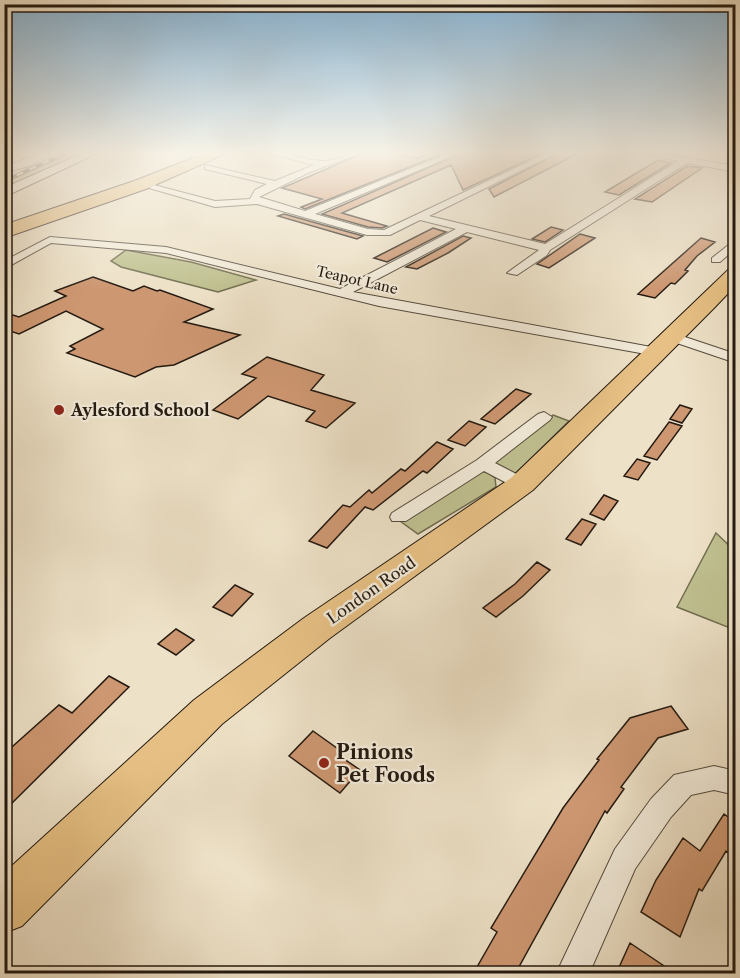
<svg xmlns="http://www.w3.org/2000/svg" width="740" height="978" font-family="'Libre Caslon Text',serif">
<rect width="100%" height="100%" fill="#ede1c7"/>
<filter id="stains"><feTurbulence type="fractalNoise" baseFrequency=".00333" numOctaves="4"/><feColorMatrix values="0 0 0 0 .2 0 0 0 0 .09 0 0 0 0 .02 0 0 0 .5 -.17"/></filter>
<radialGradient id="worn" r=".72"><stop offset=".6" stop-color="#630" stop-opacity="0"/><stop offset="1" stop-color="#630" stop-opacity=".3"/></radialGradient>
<path fill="#c0c191" stroke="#726e51" stroke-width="1.5" d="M73 152H90L5 191 4 183Z
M126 250 191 262 256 280 218 292 121 267 111 261Z
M553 415 569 421 515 474 495 465 496 460Z
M476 472H487L495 478 496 487 418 534 400 521Z
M716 533 735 551V630L677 607Z"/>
<path fill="#cd9771" stroke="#241a11" stroke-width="1.5" d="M366 152H387L418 158 434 152H447L305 209 301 207 322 199 282 188Z
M464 152H545L463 190 451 165 342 213 387 226 382 228 368 227 322 214Z
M561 152 575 155 494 197 489 189Z
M658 160 671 163 619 195 605 192Z
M687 166 702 168 652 202 635 199Z
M284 214 363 236 357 239 278 216Z
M551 227 563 230 545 242 532 239Z
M433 228 446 232 387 262 374 258Z
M580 234 595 238 549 268 537 264Z
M463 236 471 238 448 253 417 269 406 267Z
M701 238 715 242 697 256 685 270 688 271 675 284 671 283 655 298 638 294Z
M93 277 133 291 144 286 157 291 160 290 213 309 184 322 240 335 174 365 156 367 135 377 67 353 75 349 70 346 103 329 66 311 19 334 4 329V319L13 315 19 317 66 296 55 291Z
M267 357 324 375 311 390 355 403 326 428 306 421 315 411 268 396 238 419 213 410 256 378 242 374Z
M516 389 531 394 495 424 481 419Z
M680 405 692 409 682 423 670 419Z
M469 421 486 427 465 446 448 440Z
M669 422 682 426 657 460 644 456Z
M437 442 453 449 427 473 423 471 373 510 365 507 327 548 309 541 343 505 350 507 369 490 372 493 401 469 405 471Z
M637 459 650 463 638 480 624 476Z
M604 495 618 501 604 520 590 514Z
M582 519 596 524 581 545 566 539Z
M537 562 550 570 523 596 496 617 483 608 515 584Z
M235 585 253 594 232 616 213 607Z
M176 629 194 640 176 655 158 644Z
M109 676 129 687 4 811V754L59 705 72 713Z
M671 706 688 729 658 738 621 787 624 789 607 813 605 811 515 974H473L497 932 491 928 563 808 599 760 597 759 630 718Z
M313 731 341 751 337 754 360 770 340 793 289 756Z
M724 814 735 822V858L726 851 702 891 699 889 680 937 641 912 656 880 683 838 700 851Z
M630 943 676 974H616Z"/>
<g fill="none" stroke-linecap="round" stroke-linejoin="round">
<defs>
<path id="street" d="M44 152H54L29 166 4 173V167Z
M264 152C284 150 302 160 321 161 335 162 349 152 364 152L310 172 259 197 305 211 452 152H462L315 214 368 229 384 230 549 152H559L429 216 545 244 678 161 634 152H650L736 166V172L687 163 550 250 547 255 517 275 507 273 539 250 467 232 353 292 662 349 664 352 657 356 379 306 166 253 51 243 4 269V261L50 237 166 247 340 289 456 229 420 220 390 235H367L257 204 215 207 149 188 154 185 215 201 250 199 255 190 267 184 205 169V165L275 181 314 165Z
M736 239V248L720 262H712V258Z
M673 333 736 354V363L668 340V334Z
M544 412 552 417 550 420 495 463 528 480 531 484 528 488H516L484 471 406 521H392L390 517 392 513 477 460 538 414Z
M714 766 736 771V795L714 790 691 795 671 817 635 869 589 974H556L615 849 651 799 674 775Z"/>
<path id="secondary" d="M85 152H100L4 197V188Z"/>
<path id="primary" d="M736 267V285L714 308 533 490 330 638 222 724 22 926 4 933V873L194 700 304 618 511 478 729 269Z"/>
<path id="highway" d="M209 152H229L146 189 4 238V225L134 181Z"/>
</defs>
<use href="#street" stroke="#564c3e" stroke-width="2"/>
<use href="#secondary" stroke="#241a11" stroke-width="2"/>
<use href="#primary" stroke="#241a11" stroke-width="2"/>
<use href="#highway" stroke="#241a11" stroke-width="2"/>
<use href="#street" fill="#f3ecdb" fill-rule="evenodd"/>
<use href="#secondary" fill="#f3ecdb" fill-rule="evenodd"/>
<use href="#primary" fill="#e6c084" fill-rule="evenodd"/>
<use href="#highway" fill="#e6c084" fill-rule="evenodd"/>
<defs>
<path id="rail" d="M4 181 68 152"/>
</defs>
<use href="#rail" stroke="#241a11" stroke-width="4"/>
<use href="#rail" stroke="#f3ecdb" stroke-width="2" stroke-dasharray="7" stroke-linecap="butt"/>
</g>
<linearGradient id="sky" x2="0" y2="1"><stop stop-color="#8ab7d8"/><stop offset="0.53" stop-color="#f7f2e6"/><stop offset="1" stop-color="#f7f2e6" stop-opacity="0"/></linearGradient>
<rect width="740" height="289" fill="url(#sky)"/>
<g fill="#8f2418" stroke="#f3ecdb" stroke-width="2">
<circle cx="59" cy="410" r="6"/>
<circle cx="324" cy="763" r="6"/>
</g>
<g text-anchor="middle" stroke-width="4.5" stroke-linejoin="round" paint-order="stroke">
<g font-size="14" fill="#241a11" stroke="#f3ecdb">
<text transform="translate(357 280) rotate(13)" y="5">Teapot Lane</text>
</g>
<g font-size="16" font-weight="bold" fill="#241a11" stroke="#f3ecdb" text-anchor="start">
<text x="71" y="416">Aylesford School</text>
</g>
<g font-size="16" fill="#241a11" stroke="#f3ecdb">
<text transform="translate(371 590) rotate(-35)" y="6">London Road</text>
</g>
<g font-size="20" font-weight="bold" fill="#241a11" stroke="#f3ecdb" text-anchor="start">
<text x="336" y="759">Pinions<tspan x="336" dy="23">Pet Foods</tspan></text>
</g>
</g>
<rect width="740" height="978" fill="none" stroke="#ede1c7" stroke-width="24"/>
<rect x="6" y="6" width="728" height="966" fill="none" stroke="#241a11" stroke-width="3"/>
<rect x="12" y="12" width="716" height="954" fill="none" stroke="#241a11" stroke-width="1.5"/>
<rect width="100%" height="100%" filter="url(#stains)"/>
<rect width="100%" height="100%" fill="url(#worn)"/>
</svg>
